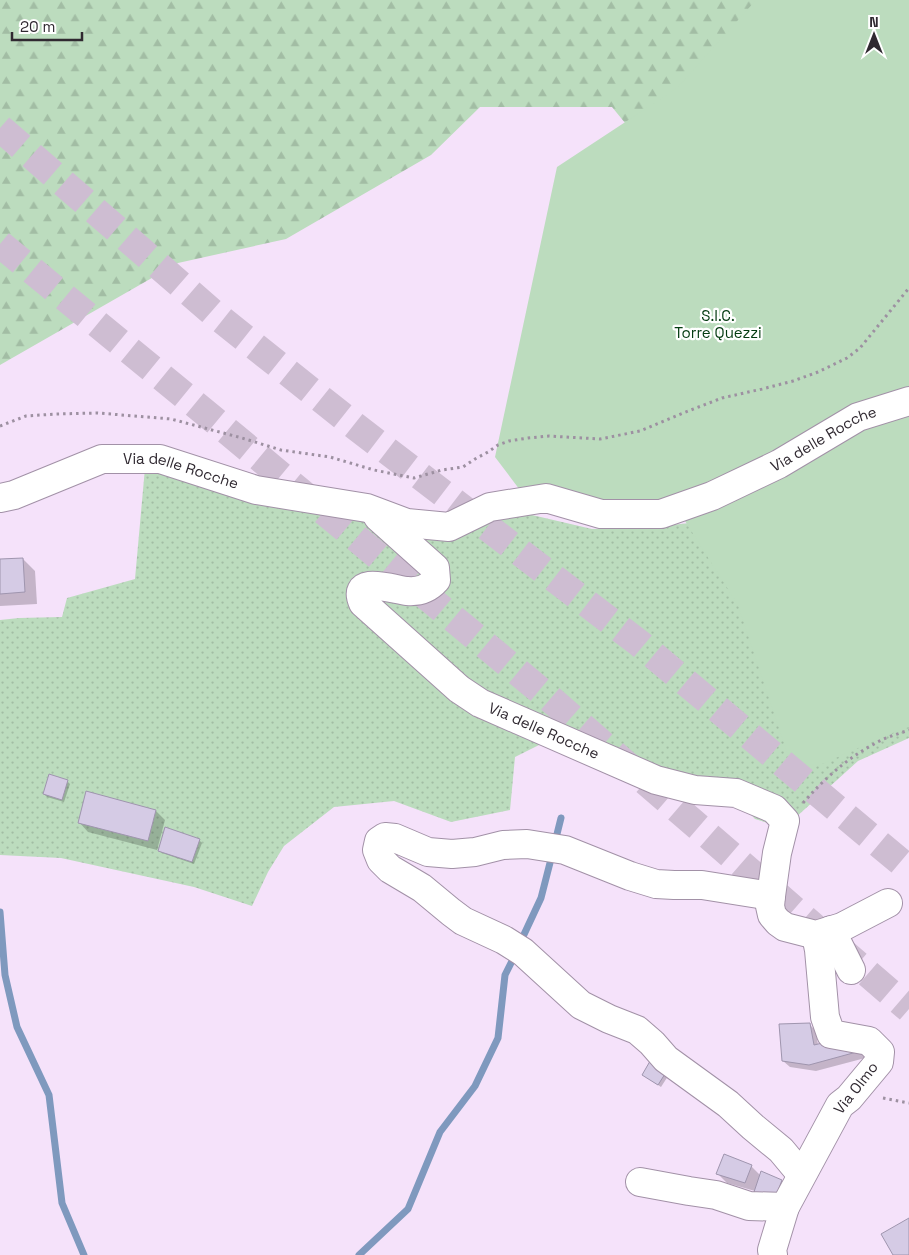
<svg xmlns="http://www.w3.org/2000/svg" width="909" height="1255" font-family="'Space Grotesk',sans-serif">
<defs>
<pattern id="grass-dots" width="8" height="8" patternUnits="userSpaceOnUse" patternTransform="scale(1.25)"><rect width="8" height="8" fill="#bcdcbe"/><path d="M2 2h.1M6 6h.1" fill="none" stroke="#a2bda4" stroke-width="1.8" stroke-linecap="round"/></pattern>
<pattern id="forest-firs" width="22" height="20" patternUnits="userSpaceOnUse" patternTransform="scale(1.25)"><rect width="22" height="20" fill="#bcdcbe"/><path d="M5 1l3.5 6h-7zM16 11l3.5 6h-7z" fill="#a2bda4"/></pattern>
</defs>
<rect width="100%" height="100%" fill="#f5e2fa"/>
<path fill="url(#grass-dots)" d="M909 421V738L858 761 784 828 755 819 745 808 543 743 515 757 510 810 451 822 394 801 334 807 284 846 268 872 252 906 194 887 61 858 0 855V620L19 618 62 617 67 598 135 579 145 468 337 512 423 537 495 513 532 515 592 529 653 527 717 520Z"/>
<path fill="url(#forest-firs)" d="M0 0H909L769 299 612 107H480L431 155 286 239 178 263 0 365Z"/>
<path fill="#bcdcbe" d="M756 0H909V727L890 734 795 776 738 605 680 513 529 502 495 457 557 167 677 88Z"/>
<path fill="#0003" d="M23 559 35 571 37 604 0 606V560Z
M67 781 70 784 64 802 47 797 44 794Z
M156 811 165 820 157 850 88 832 79 822Z
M199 840 202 843 194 864 162 853 159 851Z
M809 1024 816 1031 818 1045 839 1040 869 1057 816 1071 790 1067 783 1061Z
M672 1070 661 1087 643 1075Z
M751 1166 761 1176 781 1181 784 1184 778 1201 755 1191 727 1183 718 1174Z"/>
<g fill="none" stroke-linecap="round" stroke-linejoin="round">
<path stroke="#7f99be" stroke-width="7" d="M555 842 561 818
M0 912 5 975 17 1027 49 1095 62 1203 84 1255
M520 943 541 898 552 855
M359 1255 408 1209 440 1132 475 1086 498 1038 505 975 516 953"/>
</g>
<path fill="#d5cbe5" stroke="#9f95ae" d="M23 558 25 592 0 594V559Z
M49 774 68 780 62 800 43 794Z
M86 791 156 810 148 841 78 823Z
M165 827 200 839 192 862 158 851Z
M810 1023 814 1045 839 1039 864 1050 809 1065 782 1061 779 1024Z
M653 1056 670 1066 658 1085 642 1075Z
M724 1154 752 1165 745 1183 716 1174Z
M761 1171 782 1180 775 1199 754 1192Z
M909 1218V1255H893L881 1234Z"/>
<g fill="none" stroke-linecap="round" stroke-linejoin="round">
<path stroke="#cebdd2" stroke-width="28" stroke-dasharray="28 14" stroke-linecap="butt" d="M0 128 212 312 355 426 639 643 909 869
M0 244 202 410 548 697 909 1009"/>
<defs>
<g id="minor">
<path id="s1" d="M0 498 14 495 102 459H160L256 490 367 508 407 523 449 527 490 507 546 498 601 514H661L712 496 779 464 858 417 909 401"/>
<path id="s2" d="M378 517 435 568 436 580C428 589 419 592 407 591 395 590 350 574 363 603L459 689 480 703 656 780 695 790 736 793 774 809 785 821 777 853 771 896 770 906 772 915 778 922 785 927 816 935 842 927 888 903"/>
<path d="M771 896 702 885H674L656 884 630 876 565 850 527 844 503 845 475 852 452 854 428 852 395 838 385 837 379 841 377 850 381 860 390 869 422 888 451 912 463 921 504 940 523 952 581 1005 609 1019 637 1030 652 1043 666 1059 728 1104 753 1127 781 1150 801 1174"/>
<path d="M831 930 851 970"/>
<path d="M640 1182 689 1191 716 1195 749 1206 785 1207"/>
<path d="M773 1255 772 1250 785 1207 840 1105 849 1098 879 1062 880 1052 869 1041 831 1034 825 1017 819 950 816 935"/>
</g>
</defs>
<use href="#minor" stroke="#a291a7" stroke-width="30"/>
<path stroke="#9d90a1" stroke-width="3" stroke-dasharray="2.5 4" stroke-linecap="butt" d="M0 426 26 416 56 414 98 413 171 419 242 438 281 450 330 457 374 470 414 478 442 470 463 467 475 459 488 452 498 445 509 441 528 438 549 436 600 439 640 431 683 413 722 398 762 389 793 381 818 372 847 358 860 348 909 288
M803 803C824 779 847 758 876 743 886 737 898 734 909 730
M883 1098 909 1103"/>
<use href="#minor" stroke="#fff" stroke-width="28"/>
</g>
<g text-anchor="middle" stroke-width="4.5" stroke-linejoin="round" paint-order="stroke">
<g font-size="15" fill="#033b10" stroke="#fff">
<text x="718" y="321">S.I.C.<tspan x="718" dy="17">Torre Quezzi</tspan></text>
</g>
<g font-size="15" fill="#302931" stroke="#fff">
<text dy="5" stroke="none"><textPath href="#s1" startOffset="865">Via delle Rocche</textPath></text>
<text dy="5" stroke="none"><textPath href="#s1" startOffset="190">Via delle Rocche</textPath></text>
<text dy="5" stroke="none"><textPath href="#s2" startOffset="405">Via delle Rocche</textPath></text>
<text transform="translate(856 1088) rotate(-52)" y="5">Via Olmo</text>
</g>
</g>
<g transform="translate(874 35)" stroke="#ffffff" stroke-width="4" paint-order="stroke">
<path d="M0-4L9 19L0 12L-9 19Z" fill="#302931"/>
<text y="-8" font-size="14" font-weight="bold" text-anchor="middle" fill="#302931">N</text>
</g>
<path d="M12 32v8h70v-8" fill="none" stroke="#302931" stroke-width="2.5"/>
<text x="20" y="32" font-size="15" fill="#302931" stroke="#ffffff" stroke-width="4" paint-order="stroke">20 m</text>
</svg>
